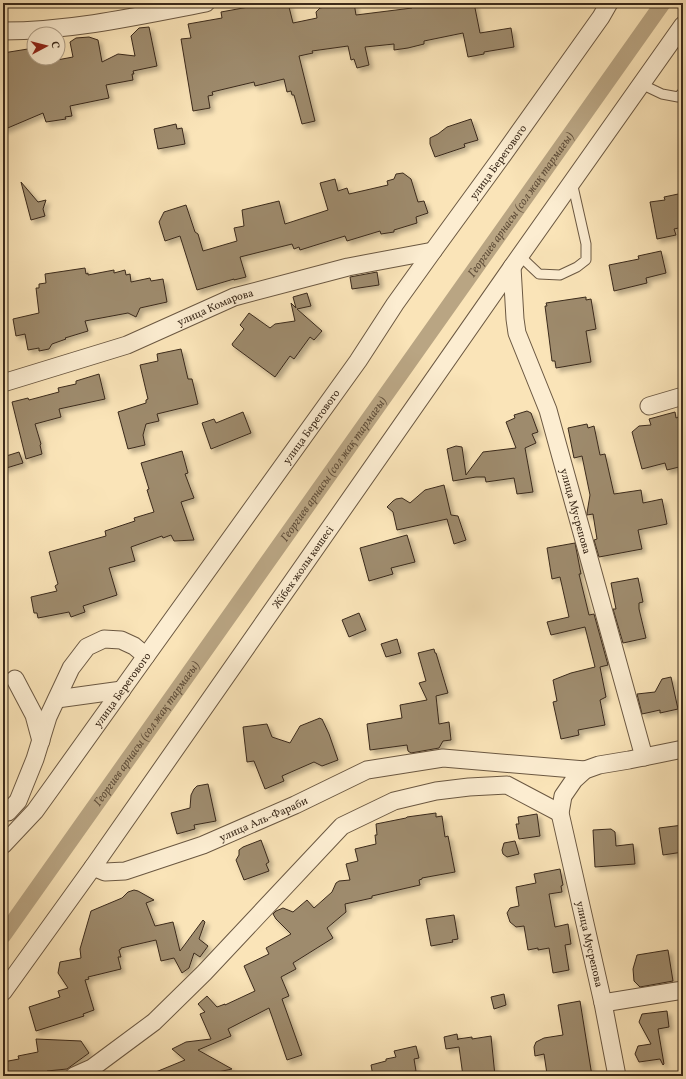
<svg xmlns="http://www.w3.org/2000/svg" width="686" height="1079" font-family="Vollkorn,serif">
<defs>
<filter id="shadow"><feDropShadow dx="3.5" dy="3.5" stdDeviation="2" flood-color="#0004"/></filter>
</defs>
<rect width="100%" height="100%" fill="#fae4b8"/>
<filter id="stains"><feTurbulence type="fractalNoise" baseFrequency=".005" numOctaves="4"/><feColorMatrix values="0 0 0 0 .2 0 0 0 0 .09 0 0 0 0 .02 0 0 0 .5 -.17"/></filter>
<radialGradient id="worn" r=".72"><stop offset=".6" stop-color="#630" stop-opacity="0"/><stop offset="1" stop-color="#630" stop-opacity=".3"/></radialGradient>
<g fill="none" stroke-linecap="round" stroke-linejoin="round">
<path stroke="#b9a583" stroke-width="16" id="s1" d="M3 936 663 3"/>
</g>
<path fill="#9e8b6d" stroke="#3b2a1b" filter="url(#shadow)" d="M262 3H288L293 23 317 18 316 12 320 8 347 3H354L356 15 412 8 411 3H474L480 33 511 28 514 47 484 52V54L468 57 463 33 424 41V44L408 48 394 50V44L365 47 369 65 357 68 354 59 351 60 348 46 312 51 313 53 299 56 315 121 302 124 294 95H292L291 91 287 92 284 79 255 86 254 82 212 92 213 95 208 96 210 108 193 111 181 39 191 38 188 24 222 18 221 12 254 6Z
M149 27 157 66 133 71 134 74H132L133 80 106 85 109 98 70 106 72 116 65 117 66 119 46 122 43 113 3 130V53L34 48V58H40L41 63 73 57 70 42 76 38 89 37 98 40 102 62 118 54 135 56 131 36 139 28Z
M471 119 478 140 464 144 465 147 435 157 430 144V138L438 134 447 127Z
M176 124 177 129 182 128 185 144 158 149 154 129Z
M403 173 411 179 418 202 424 201 428 213 416 217 417 223 394 230V232L381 234 380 231 347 241 345 236 300 250 299 247 294 249 292 244 240 257 246 277 234 280V279L197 290 180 236 165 241 159 222 164 212 186 205 195 232 198 234 203 251 237 241 234 228 244 226 242 210 279 201 285 224 328 210 320 183 335 179 338 191 347 188 349 194 388 185 387 181 394 179 396 174Z
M21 182 38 202 46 200 43 209 45 216 31 220Z
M683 193V227L674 229 676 235 657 239 650 202 665 200 664 197Z
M661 251 666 273 646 278 647 283 614 291 609 265 639 259 638 256Z
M85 268 86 274 88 273V275L114 270V273L125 270 126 275 130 274 131 282 150 278 151 281 163 279 167 302 140 308 136 317 128 313 85 321 88 331 65 338 66 339 52 344 49 349 39 351V348L28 350 25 334 16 336 13 319 39 313 36 288H39V284L46 283 45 274Z
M377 272 379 285 352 289 350 277Z
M307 293 311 306 297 309 322 331 314 340 310 337 294 359 290 356 275 377 233 346 232 344 244 329 240 325 249 313 270 328 275 324 295 321 291 303 296 308 293 297Z
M586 297V300L591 299 596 329 586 331 591 362 556 368 555 361H552L545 306H547L546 303Z
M181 349 188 379H192L198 404 157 414 159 421 146 424 143 435 145 445 128 449 118 412 146 403V400L148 399 140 365 158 361 157 354Z
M99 374 105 399 59 409 61 417 35 424 41 444 40 445 42 454 26 459 12 402 28 398 29 400 59 392 58 388 76 384V381Z
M527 411 531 413 538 432 532 434 536 443 525 448 533 492 517 494 514 478 486 482 485 477H476L453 481 447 449 456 446 462 447 466 475 483 452 516 448 506 422 515 418 514 415Z
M243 412 251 433 211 449 202 423 214 419 216 423Z
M675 412 676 418 683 415V466L667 470 665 463 642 469 632 432 639 426 651 425 649 419Z
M587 424 588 428 594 426 600 455 605 454 614 494 641 490 643 503 662 499 667 524 638 530 642 549 599 557 594 540 597 539 593 514 587 515V513L590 495 582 456 574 458 568 428Z
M182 451 188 473 185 474 194 498 181 502 194 540 174 541 171 535 163 538 162 536 131 547 135 561 109 568 117 595 83 606 85 612 71 617 69 612 38 618 37 613H34L31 597 57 591 55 586 58 584 49 552 106 536 105 531 135 521 134 518 154 512 147 490 149 489 141 463Z
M19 452 23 463 3 469V457Z
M444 485 451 515 458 516 466 540 454 544 447 519 397 530 393 512 387 507 393 501 396 499 402 498 410 503 425 490Z
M407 535 415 562 391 568 393 574 369 581 360 548Z
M575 543 581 574H579L589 615 594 614 608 665 600 667 606 697 600 700 605 725 578 730 579 735 561 739 553 702 557 701 553 680 571 673 595 667 585 627 551 635 547 622 569 617 560 577 552 579 547 548Z
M638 578 643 602 639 603V609L646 638 623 643 613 609H616L611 583Z
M359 613 366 630 349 637 342 620Z
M397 639 401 653 386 657 381 644Z
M434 649 435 653H436L448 693 436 696 439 724 449 722 451 740 443 741 439 748 411 753 408 751 407 745 370 750 367 724 402 718 400 705 427 700 419 683 426 681 418 653Z
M671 677 678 709 660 713V710L642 714 637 694 655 692 662 679Z
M320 718 321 719H322L329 734 338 760 322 766 314 762 282 776 284 781 265 789 254 761 247 762 243 727 267 724 272 737 290 743 300 726Z
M208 784 216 821 194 825 195 829 177 834 171 813 190 808 191 795 194 789 197 786Z
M436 813V817L442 816 445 837 448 836 455 872 422 878V879L419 880 420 885 372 896V898L345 904 346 912 327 928 333 938 293 963 296 969 281 977 289 996 282 999 302 1055 287 1060 269 1008 228 1029 231 1036 198 1050 232 1069 199 1076H146L185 1060 172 1049 186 1042 211 1039 200 1014 205 1012 198 1004 207 996 217 1007 225 1004V1005L255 991 244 966 269 954 266 948 291 934 276 919 273 914 276 911 283 908 293 912 307 900 314 908 332 892 336 883 339 881 350 880 346 864 358 861 355 849 376 844 375 835H377L376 824 406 818 407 817Z
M537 814 540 836 519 839 516 824H519L518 817Z
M683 825V852L663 855 659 828Z
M611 829 615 832 616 846 633 844 635 864 595 867 593 830Z
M261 840 269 862 266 864 269 871 244 880 236 860 239 855V850L243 847Z
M515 841 519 854 507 857 503 854 502 850 504 843Z
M560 869 563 885 561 886 562 892 549 894 555 927 568 924 571 944 565 945 569 970 553 973 549 948 538 950V948L528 950 524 926 516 927 510 922 507 913 510 908 519 906 516 887 536 883 534 874Z
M134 890 138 891 154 900 146 903 155 926 173 922 180 951 203 920 205 922 199 939 208 946 200 957 194 953 189 968 182 973 174 958 161 961 156 940 121 948V949L119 950 121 957H118L121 969 88 977 89 979 85 980 94 1010 83 1014 84 1016 36 1031 29 1007 60 997 58 991 68 988 58 973 60 962 81 958 80 949 91 911 122 898 128 892Z
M454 915 458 939 452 940 453 942 431 946 426 919Z
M668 950 673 981 640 987 634 981 633 969 637 955Z
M504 994 506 1005 494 1009 491 997Z
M580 1001 592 1076H551V1073L547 1074 544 1054 535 1056 534 1047 536 1042 544 1038 563 1035 558 1005Z
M667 1011 669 1027 658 1029 664 1064 663 1065 660 1059 639 1062 635 1054 638 1046 651 1044 639 1022 642 1014Z
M457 1034 458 1040V1039L472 1037V1039L491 1036 495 1076H463L459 1047 446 1049 444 1037Z
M36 1039 81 1041 89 1053 67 1069 47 1071 48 1075 41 1076H3V1062L19 1059 18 1056 38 1052Z
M416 1046 419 1058 414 1059 416 1071 393 1076H373L371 1065 386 1061V1059L396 1057 394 1051Z"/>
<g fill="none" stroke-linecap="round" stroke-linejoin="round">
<defs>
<path id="lane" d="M641 84 662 94 678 97 683 92
M520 256 539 274 560 275 577 267 586 260V244L572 182"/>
<g id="street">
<path d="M3 31C71 31 139 16 206 3"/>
<path id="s2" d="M512 267 515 319 517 333 548 410 644 757"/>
<path id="s3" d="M3 383 127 345 234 297 348 267 433 251"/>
<path d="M649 406 683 396"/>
<path d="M15 679 34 715 41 741"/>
<path d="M57 699 122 690"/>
<path d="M8 812 18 801 35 759 48 717 71 668 87 647 104 639 121 640 134 646 146 656"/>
<path id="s4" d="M3 845 35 811 53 786 146 656 358 361 395 304 433 251 500 159 601 17 609 3"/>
<path id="s5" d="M93 867 105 872 125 871 203 845 295 805 367 770 443 758 585 770"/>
<path id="s6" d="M3 992 93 867 512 267 683 25"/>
<path d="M603 1003 683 990"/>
<path d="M74 1076 92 1068 154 1022 204 973 342 826 394 801 436 791 469 787 507 785 560 813"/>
<path d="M617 1076 603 1003 560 813 563 796 574 780 585 770 599 765 629 760 683 749"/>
</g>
</defs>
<use href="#lane" stroke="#6b5842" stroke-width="11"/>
<use href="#street" stroke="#6b5842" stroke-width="19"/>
<use href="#lane" stroke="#fcedd1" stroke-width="9"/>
<use href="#street" stroke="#fcedd1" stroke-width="17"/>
</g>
<g text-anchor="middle" stroke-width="3.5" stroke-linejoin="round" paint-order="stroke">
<g font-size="11" fill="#3b2a1b" stroke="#fcedd1">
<text dy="4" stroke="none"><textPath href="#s4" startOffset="844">улица Берегового</textPath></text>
<text dy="4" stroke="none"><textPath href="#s3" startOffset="226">улица Комарова</textPath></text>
<text dy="4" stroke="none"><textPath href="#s4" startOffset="520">улица Берегового</textPath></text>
<text dy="4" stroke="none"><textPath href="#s2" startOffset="254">улица Мусрепова</textPath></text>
<text dy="4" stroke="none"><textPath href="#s6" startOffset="520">Жібек жолы көшесі</textPath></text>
<text dy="4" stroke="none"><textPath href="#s4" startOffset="196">улица Берегового</textPath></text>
<text dy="4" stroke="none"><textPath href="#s5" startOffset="181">улица Аль-Фараби</textPath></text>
<text transform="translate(590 944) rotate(77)" y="4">улица Мусрепова</text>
</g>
<g font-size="12" font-style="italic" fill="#614f3a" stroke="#fcedd1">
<text dy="4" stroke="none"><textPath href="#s1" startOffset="896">Георгиев арнасы (сол жақ тармағы)</textPath></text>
<text dy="4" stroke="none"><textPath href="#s1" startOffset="572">Георгиев арнасы (сол жақ тармағы)</textPath></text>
<text dy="4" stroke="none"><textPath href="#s1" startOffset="248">Георгиев арнасы (сол жақ тармағы)</textPath></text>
</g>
</g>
<rect width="686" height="1079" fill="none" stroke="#fae4b8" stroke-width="16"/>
<rect x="4" y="4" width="678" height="1071" fill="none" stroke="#3b2a1b" stroke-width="2"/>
<rect x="8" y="8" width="670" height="1063" fill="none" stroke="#3b2a1b"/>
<g transform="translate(46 46) rotate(83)"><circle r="19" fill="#fcedd1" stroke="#af9f88"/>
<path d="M0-3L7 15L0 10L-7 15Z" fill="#8f2418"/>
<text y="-6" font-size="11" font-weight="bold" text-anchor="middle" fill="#3b2a1b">С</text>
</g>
<rect width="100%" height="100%" filter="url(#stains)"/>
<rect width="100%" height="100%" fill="url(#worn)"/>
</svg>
